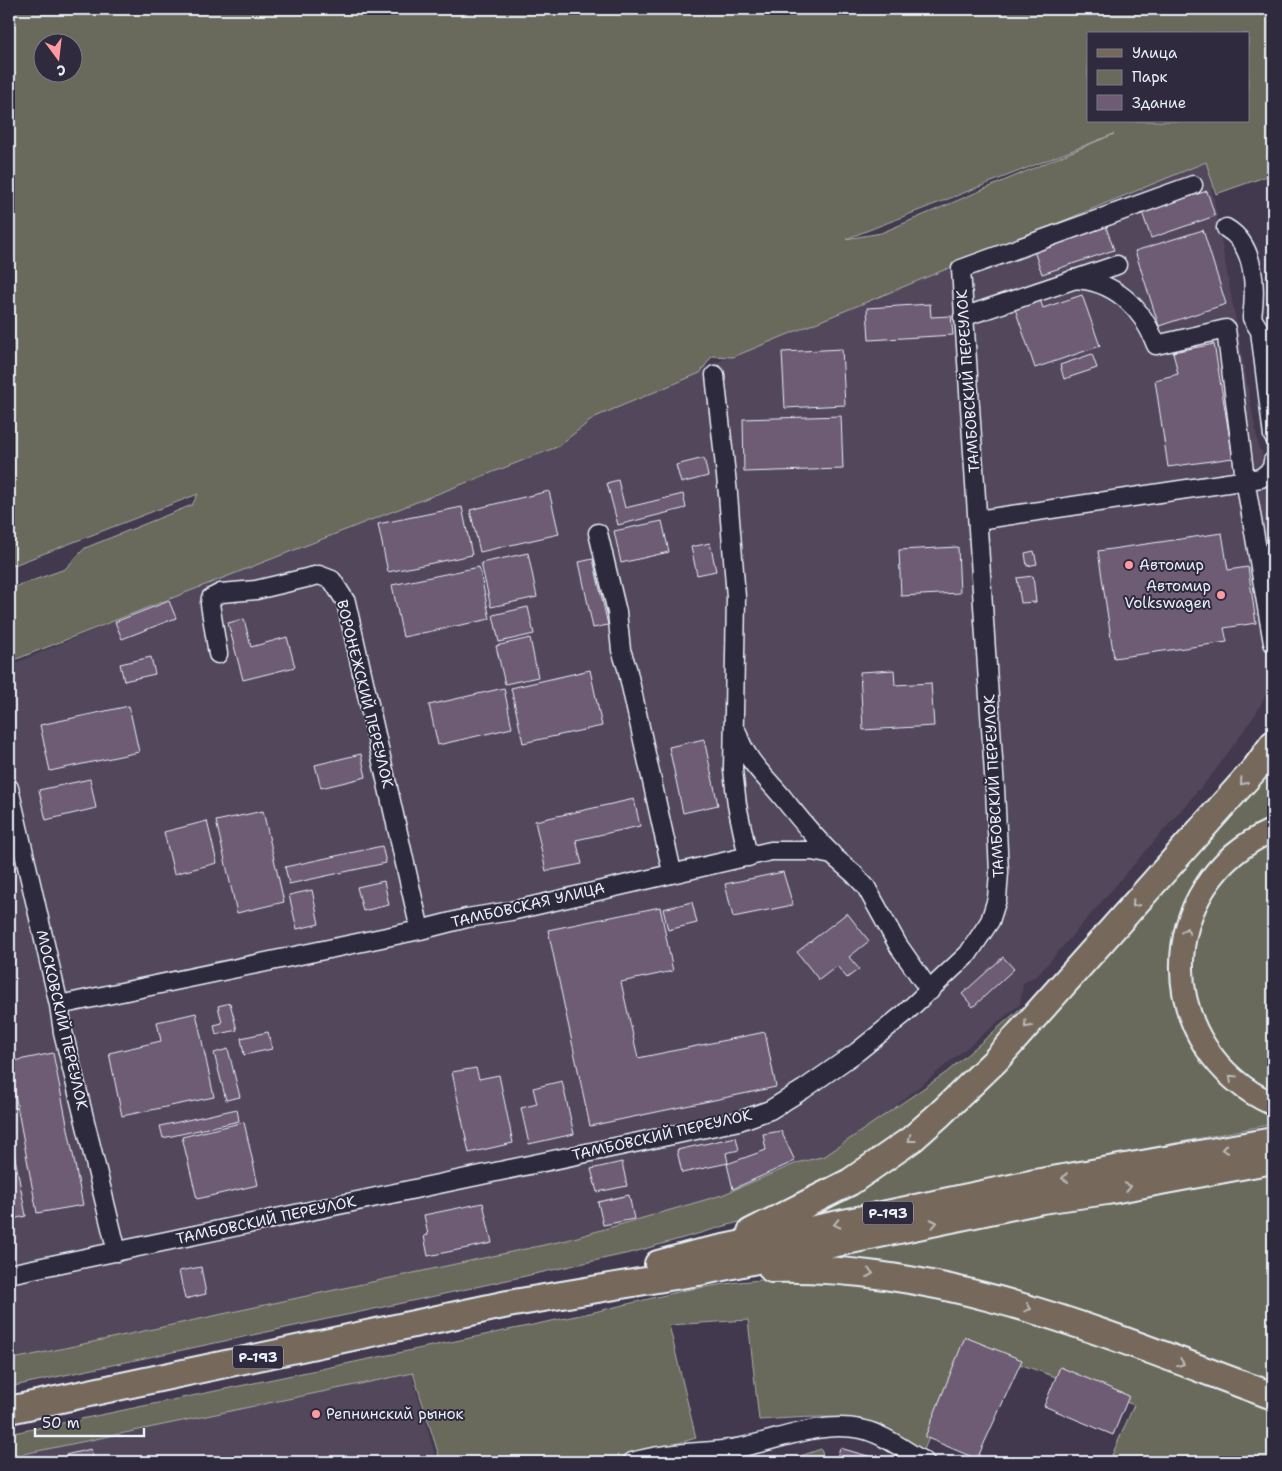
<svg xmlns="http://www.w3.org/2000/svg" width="1282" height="1471" font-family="'Shantell Sans',sans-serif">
<rect width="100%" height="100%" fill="#42394e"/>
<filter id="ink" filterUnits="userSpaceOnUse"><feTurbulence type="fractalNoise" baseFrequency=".02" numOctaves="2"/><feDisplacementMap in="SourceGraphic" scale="10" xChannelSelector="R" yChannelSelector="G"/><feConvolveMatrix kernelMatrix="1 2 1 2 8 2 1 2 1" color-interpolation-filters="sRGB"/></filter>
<g filter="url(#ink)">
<path fill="#52465c" d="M1207 162 1259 449 1262 452 1273 542V682L1255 715 1215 771 1038 975 1023 983 1020 1004 825 1164 742 1215 9 1385V666L973 252Z
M411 1372 437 1462H9V1457Z"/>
<path fill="#696a5b" stroke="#a8aeaa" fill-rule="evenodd" d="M9 9H1273V174L1216 194 1206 162 733 357 712 356 700 373 595 417 557 447 9 662V589L65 569 85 548 192 505 198 494 9 567ZM1088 34H1248V121H1088ZM42 42H72V72H42ZM1114 134 881 233 846 239Z
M1273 756V1124L1073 1163 808 1221 806 1217 868 1180Z
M1021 1008 1027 1013 946 1096 850 1172 753 1218 634 1252 435 1296 9 1387V1360L567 1240 722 1195 797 1163 825 1156 947 1072Z
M1273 1168V1462H1109L1134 1405 969 1346 922 1454C910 1445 897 1433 884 1427 849 1412 796 1418 759 1420L748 1320 669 1325 696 1438 614 1462H441L413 1373 9 1457V1434L590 1313 686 1290 738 1282 785 1278 816 1261 1025 1217 1159 1193Z
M821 1449 825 1462H783Z"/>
<path fill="#6e5b74" stroke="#e8f1f8" d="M1207 191 1215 216 1151 238 1142 212Z
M1105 224 1114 250 1042 274 1033 248Z
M1203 230 1226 304 1159 326 1135 251Z
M1038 294 1043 308 1082 295 1100 346 1035 368 1013 303Z
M930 304 931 317 951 316 953 335 869 340 867 308Z
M1214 344 1233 458 1168 467 1155 380 1178 374 1173 352Z
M842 349 845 405 785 408 782 352Z
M1092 354 1097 368 1064 379 1060 365Z
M841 416 843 469 744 472 743 419Z
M704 458 708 476 681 483 676 465Z
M618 480 625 508 683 494 686 508 618 525 607 483Z
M549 491 559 534 480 552 470 510Z
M462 507 472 555 388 572 378 524Z
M662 521 669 552 621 563 614 531Z
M1222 533 1228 570 1248 567 1256 623 1224 628 1227 642 1114 658 1098 551Z
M710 543 716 571 697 575 691 547Z
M958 547 960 593 901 596 899 550Z
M1034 551 1037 564 1027 566 1025 553Z
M528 553 537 597 491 607 481 563Z
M593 559 608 625 593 628 579 562Z
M479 567 490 619 403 637 392 585Z
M1033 576 1036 602 1021 603 1017 578Z
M169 601 176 618 122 639 115 622Z
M528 607 534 634 499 642 493 615Z
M244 619 251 647 287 637 295 667 243 680 228 623Z
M530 638 538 677 505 684 496 646Z
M151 657 155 674 124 681 120 664Z
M590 670 602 726 523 743 511 688Z
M894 670 895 685 931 683 934 726 863 730 860 672Z
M504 688 512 728 438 745 429 705Z
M129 706 139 752 50 771 40 725Z
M704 739 718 805 683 813 669 747Z
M361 754 366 777 321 788 315 765Z
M90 779 96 808 46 820 39 790Z
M634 799 640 826 576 840 582 864 546 871 535 821Z
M263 811 284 902 237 913 216 821Z
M207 821 217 863 174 874 164 832Z
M382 846 386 863 289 884 285 867Z
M783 872 793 905 733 917 725 884Z
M384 881 389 905 363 911 357 887Z
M312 890 319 924 297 929 289 895Z
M692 902 697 923 668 930 663 909Z
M660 907 673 971 621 982 638 1058 765 1032 776 1087 590 1126 548 930Z
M847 913 869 941 849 957 859 969 847 978 837 966 819 980 797 952Z
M1003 957 1014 969 973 1007 962 994Z
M230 1003 237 1030 216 1035 214 1025 222 1023 218 1006Z
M196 1013 214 1097 122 1116 109 1053 161 1041 157 1022Z
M268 1032 272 1049 244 1055 241 1038Z
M228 1049 240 1097 226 1100 214 1053Z
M53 1053 83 1205 37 1213 9 1062Z
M476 1068 479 1079 499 1075 513 1143 469 1153 452 1072Z
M562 1081 574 1134 529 1144 521 1108 537 1104 533 1088Z
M237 1109 239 1121 163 1138 160 1126Z
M244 1122 258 1185 197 1199 182 1137Z
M9 1126 26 1216 9 1220Z
M781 1131 795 1161 733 1189 727 1164 766 1150 763 1134Z
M736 1137 739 1150 726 1153 728 1163 682 1173 677 1150Z
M622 1162 627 1186 597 1192 591 1169Z
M629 1195 634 1219 603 1225 598 1202Z
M483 1203 492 1243 428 1256 424 1236 428 1235 424 1215Z
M201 1267 206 1294 185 1299 179 1271Z
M965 1337 1022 1360 977 1459 925 1437Z
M1060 1367 1129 1396 1113 1435 1044 1406Z
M840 1448 889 1462H844L836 1460Z
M91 1449 94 1462H67L65 1455Z"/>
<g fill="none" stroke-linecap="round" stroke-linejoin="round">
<defs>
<path id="minor" d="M1226 228C1256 245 1256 289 1252 318L1260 331 1273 436
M1073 279C1114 280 1143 308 1156 345L1226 329 1245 479 1273 643
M963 317 1117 265
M715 375 728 494 736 597 733 770 737 805 748 857
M978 520 1261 478 1272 469 1273 461
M598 533 617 612 621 650 627 668 672 872
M218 654 210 604 211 598 221 593 256 590 319 575 332 580 346 602 420 930
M737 732C745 760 766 777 783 798 800 819 813 836 832 854
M9 788 59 1005 63 1032 117 1252
M59 1005 420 930 467 918 511 911 771 851H812L832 855 854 874 866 887 898 945 930 991
M9 1274 739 1121 770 1110 804 1089 857 1052 904 1014 968 954 990 921 997 899 999 872 995 789 961 269 1193 185
M632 1462C668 1451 705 1454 742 1447 782 1439 819 1421 861 1429 884 1434 905 1451 925 1462"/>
<path id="major" d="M1273 830C1151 884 1152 1049 1273 1104"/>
<path id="highway" d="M751 1232 850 1182 912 1139 940 1114 995 1061 1255 769 1273 744
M658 1264 695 1254 1035 1183 1273 1141
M772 1269C950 1265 1110 1336 1273 1396
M9 1410 508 1304 699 1272 1042 1200 1107 1191 1273 1160"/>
</defs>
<use href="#minor" stroke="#e8f1f8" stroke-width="21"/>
<use href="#major" stroke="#e8f1f8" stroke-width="26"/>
<use href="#highway" stroke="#e8f1f8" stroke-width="30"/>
<use href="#minor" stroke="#2f2a3d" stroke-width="18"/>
<use href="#major" stroke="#76695c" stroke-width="22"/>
<use href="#highway" stroke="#76695c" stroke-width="26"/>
</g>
<defs><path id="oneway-chevron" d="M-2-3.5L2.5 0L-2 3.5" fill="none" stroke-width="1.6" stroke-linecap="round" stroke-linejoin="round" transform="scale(1.25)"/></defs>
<g stroke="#babbba">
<use href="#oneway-chevron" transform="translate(1243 782) rotate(132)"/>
<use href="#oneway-chevron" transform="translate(1135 904) rotate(132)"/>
<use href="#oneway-chevron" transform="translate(1186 931) rotate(-78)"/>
<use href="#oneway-chevron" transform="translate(1027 1025) rotate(132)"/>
<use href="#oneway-chevron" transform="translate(1232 1078) rotate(-137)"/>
<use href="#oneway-chevron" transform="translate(911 1139) rotate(142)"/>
<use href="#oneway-chevron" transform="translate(1225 1149) rotate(170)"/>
<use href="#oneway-chevron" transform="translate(1065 1178) rotate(171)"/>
<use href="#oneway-chevron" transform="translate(1128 1187) rotate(-11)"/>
<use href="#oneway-chevron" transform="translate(934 1223) rotate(-12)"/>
<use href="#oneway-chevron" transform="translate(837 1224) rotate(167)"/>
<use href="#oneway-chevron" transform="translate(870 1273) rotate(7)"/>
<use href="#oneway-chevron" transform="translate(1028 1308) rotate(18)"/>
<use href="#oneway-chevron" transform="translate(1181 1363) rotate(20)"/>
</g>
</g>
<g fill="#ff9aa2" stroke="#2f2a3d" stroke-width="2">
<circle cx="1129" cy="565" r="5"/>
<circle cx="1221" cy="595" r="5"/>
<circle cx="316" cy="1414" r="5"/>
</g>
<g text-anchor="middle" stroke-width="4" stroke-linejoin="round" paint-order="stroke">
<g fill="#2f2a3d" stroke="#b0b5c0" stroke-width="1">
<rect x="863" y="1201.5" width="50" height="23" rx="4"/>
<rect x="233" y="1345.5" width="50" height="23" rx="4"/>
</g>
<g font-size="14" font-weight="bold" fill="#e8f1f8">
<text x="888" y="1218">Р-193</text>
<text x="258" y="1362">Р-193</text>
</g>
<g font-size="15" fill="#e8f1f8" stroke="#2f2a3d">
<text transform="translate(968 381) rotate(-94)" y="5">ТАМБОВСКИЙ ПЕРЕУЛОК</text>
<text transform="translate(365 694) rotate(76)" y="5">ВОРОНЕЖСКИЙ ПЕРЕУЛОК</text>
<text transform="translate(994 786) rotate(-93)" y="5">ТАМБОВСКИЙ ПЕРЕУЛОК</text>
<text transform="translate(528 905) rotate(-13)" y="5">ТАМБОВСКАЯ УЛИЦА</text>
<text transform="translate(62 1020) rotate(77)" y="5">МОСКОВСКИЙ ПЕРЕУЛОК</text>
<text transform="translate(662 1135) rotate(-13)" y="5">ТАМБОВСКИЙ ПЕРЕУЛОК</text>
<text transform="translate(266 1220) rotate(-12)" y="5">ТАМБОВСКИЙ ПЕРЕУЛОК</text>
</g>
<g font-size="15" fill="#e8f1f8" stroke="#2f2a3d" text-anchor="start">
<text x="1139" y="570">Автомир</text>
<text x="1211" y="591" text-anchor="end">Автомир<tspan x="1211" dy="17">Volkswagen</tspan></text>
<text x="326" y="1419">Репнинский рынок</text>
</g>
</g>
<rect width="1282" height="1471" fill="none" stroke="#2f2a3d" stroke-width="30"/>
<rect x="15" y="15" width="1252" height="1441" fill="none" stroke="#e8f1f8" stroke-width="2" filter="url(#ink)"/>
<rect x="1087" y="32" width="162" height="90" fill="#2f2a3d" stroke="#797a88"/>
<rect x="1097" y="49" width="25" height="8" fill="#76695c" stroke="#797a88"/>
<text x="1132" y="58" font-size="15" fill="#e8f1f8">Улица</text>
<rect x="1097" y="70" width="25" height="15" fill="#696a5b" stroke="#797a88"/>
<text x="1132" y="82" font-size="15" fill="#e8f1f8">Парк</text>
<rect x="1097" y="95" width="25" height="15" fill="#6e5b74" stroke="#797a88"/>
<text x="1132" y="108" font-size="15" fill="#e8f1f8">Здание</text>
<g transform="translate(58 58) rotate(165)"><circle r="24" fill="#2f2a3d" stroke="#797a88"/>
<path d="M0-4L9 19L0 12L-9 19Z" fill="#ff9aa2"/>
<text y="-8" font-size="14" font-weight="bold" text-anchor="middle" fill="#e8f1f8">С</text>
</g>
<path d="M35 1428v8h109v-8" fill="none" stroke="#e8f1f8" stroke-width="2.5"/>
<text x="42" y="1428" font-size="15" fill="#e8f1f8" stroke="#2f2a3d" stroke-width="4" paint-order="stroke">50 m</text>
</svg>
